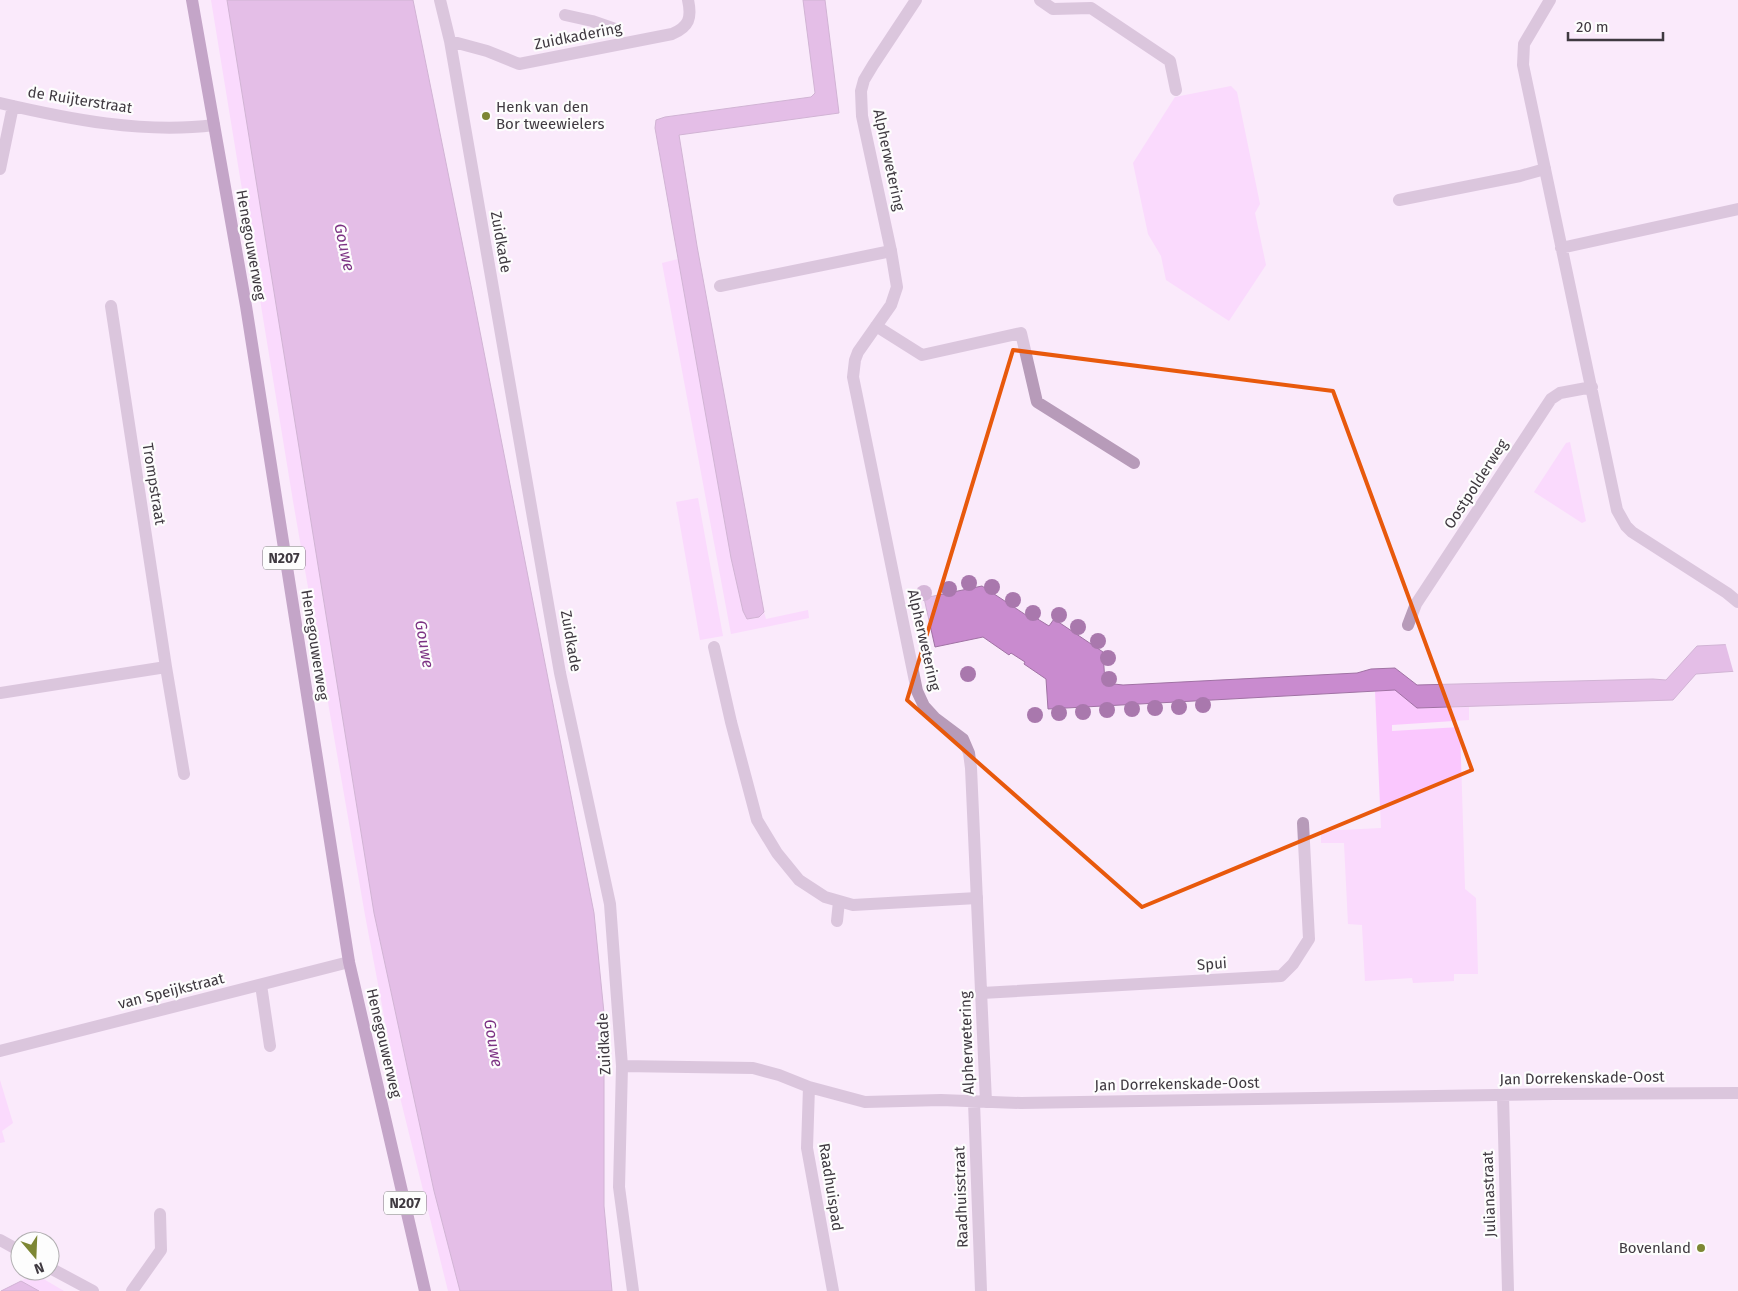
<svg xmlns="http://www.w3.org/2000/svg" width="1738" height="1291" font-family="'Fira Sans',sans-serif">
<rect width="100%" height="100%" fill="#faeafb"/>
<path fill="#fac7fe" d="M211 0H227L374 913 434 1191 460 1291H448L397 1085 365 915 293 501Z
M1231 86 1237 92 1260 204 1255 213 1266 265 1229 321 1166 280 1161 256 1148 234 1133 163 1175 97Z
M678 259 731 558 743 611 747 619 759 617 764 612 766 619 808 610 809 618 731 634 662 263Z
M1570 442 1586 521 1582 523 1534 492 1566 443Z
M698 498 723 636 700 640 676 502Z
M1396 690 1417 708 1469 707V720L1392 725V731L1460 727 1465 889 1476 898 1478 974H1454V981L1413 983 1412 978 1365 981 1362 925 1348 924 1344 843H1321V831L1381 828 1375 691Z
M0 1080 13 1123 2 1131 5 1142 0 1143Z
M35 1274 64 1291H39L21 1281Z"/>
<path fill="#c98bcf" stroke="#a072a4" d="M227 0H413L472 291 594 913 604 1013V1206L612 1291H460L434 1191 374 913Z
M803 0H825L839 113 679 135 697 246 764 612 759 617 747 619 743 611 731 558 655 128 656 120 665 117 811 97 815 93Z
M982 586 1032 619 1036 618 1049 626 1054 619 1103 652 1105 683 1123 685 1357 673 1371 669 1395 668 1417 685 1653 679 1666 680 1697 646 1738 644V671L1696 674 1673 700 1417 708 1395 690 1048 709 1046 679 1024 664 1025 662 1011 653 1009 655 983 637 935 647 924 598Z
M21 1281 39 1291H1Z"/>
<path fill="#faeafb" d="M1738 641V674H1734L1725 642Z"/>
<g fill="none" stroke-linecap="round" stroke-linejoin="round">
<path stroke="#b79bb9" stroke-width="12" d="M565 15 592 21 615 29
M1399 200 1520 176 1545 169
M720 286 891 251
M714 647 731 722 757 820 777 853 799 880 825 897 853 905 977 898
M837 921 839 901
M261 985 270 1046
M132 1291 161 1250 160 1214"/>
<path stroke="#b79bb9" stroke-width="12" d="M440 0 450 41 560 673 610 904 622 1066 619 1187 633 1291
M916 0 873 65 864 80 861 91 862 116 891 251 897 287 891 305 858 352 855 360 853 377 917 691 924 706 935 718 963 739 969 753 971 768 986 1102
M1040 0 1053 9 1091 8 1170 61 1176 90
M1550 0 1524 44 1523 65 1617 510 1626 526 1632 532 1727 593 1738 602
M450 41 487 51 519 64 672 34C689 27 692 18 688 0
M0 103C69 119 143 134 214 125
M0 169 13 106
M1561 248 1738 209
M111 306 166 667 184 774
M876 326 922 355 1021 333 1037 402 1134 463
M1408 625 1416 604 1551 399 1560 393 1592 387
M0 693 166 667
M982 993 1281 976 1293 964 1309 939 1303 823
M0 1051 349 962
M622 1066 753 1068 779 1075 809 1087 865 1102 941 1100 1021 1103 1554 1094 1738 1093
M809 1087 807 1148 833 1291
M1503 1095 1508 1291
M974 1102 981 1291
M0 1240 20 1251
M50 1268 93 1291"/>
<path stroke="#845389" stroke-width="12" d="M192 0 246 306 349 962 425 1291"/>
</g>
<g fill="#a978ad">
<circle cx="969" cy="583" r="8"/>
<circle cx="992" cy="587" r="8"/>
<circle cx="949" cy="589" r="8"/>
<circle cx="924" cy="593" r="8"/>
<circle cx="1013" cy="600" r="8"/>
<circle cx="1033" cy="613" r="8"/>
<circle cx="1059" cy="615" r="8"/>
<circle cx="1078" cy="627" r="8"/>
<circle cx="1098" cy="641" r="8"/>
<circle cx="1108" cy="658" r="8"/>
<circle cx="968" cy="674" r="8"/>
<circle cx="1109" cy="679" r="8"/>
<circle cx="1203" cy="705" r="8"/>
<circle cx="1179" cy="707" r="8"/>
<circle cx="1155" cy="708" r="8"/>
<circle cx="1132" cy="709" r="8"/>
<circle cx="1107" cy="710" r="8"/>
<circle cx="1083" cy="712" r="8"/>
<circle cx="1059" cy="713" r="8"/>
<circle cx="1035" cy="715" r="8"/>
</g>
<path d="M0 0H1738V1291H0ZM1013 350 1333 391 1472 770 1142 907 907 700Z" fill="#faeafb" fill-opacity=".55" fill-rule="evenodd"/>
<path fill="none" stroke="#e8590c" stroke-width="4" stroke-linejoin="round" d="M1013 350 1333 391 1472 770 1142 907 907 700Z"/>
<g fill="#7d8734" stroke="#fdfdfd" stroke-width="2">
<circle cx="486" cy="116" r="5"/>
<circle cx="1701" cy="1248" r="5"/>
</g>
<g text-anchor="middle" stroke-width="4.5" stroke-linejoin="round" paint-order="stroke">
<g fill="#fdfdfd" stroke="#787479" stroke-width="1">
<rect x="263" y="546.5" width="42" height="23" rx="4"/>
<rect x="384" y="1191.5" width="42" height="23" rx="4"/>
</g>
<g font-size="14" font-weight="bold" fill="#3f3940">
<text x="284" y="563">N207</text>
<text x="405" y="1208">N207</text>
</g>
<g font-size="15" fill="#3f3940" stroke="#fdfdfd">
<text transform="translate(578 36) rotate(-11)" y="5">Zuidkadering</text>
<text transform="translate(80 100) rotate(9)" y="5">de Ruijterstraat</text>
<text transform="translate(889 160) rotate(78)" y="5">Alpherwetering</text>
<text transform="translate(501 242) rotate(80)" y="5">Zuidkade</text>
<text transform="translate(251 245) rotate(80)" y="5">Henegouwerweg</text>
<text transform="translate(154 484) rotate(81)" y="5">Trompstraat</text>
<text transform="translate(1476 484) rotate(-57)" y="5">Oostpolderweg</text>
<text transform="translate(924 640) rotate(77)" y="5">Alpherwetering</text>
<text transform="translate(571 641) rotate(80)" y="5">Zuidkade</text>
<text transform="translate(315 645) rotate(81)" y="5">Henegouwerweg</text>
<text transform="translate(1212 964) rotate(-4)" y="5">Spui</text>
<text transform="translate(171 991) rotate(-14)" y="5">van Speijkstraat</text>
<text transform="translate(384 1043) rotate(77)" y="5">Henegouwerweg</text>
<text transform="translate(967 1043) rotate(-92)" y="5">Alpherwetering</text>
<text transform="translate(604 1044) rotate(-93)" y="5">Zuidkade</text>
<text transform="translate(1582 1078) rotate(-1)" y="5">Jan Dorrekenskade-Oost</text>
<text transform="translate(1177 1084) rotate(-1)" y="5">Jan Dorrekenskade-Oost</text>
<text transform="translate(831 1187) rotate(81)" y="5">Raadhuispad</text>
<text transform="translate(1489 1194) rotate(-92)" y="5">Julianastraat</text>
<text transform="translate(961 1197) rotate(-92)" y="5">Raadhuisstraat</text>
</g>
<g font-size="15" fill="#3f3940" stroke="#fdfdfd" text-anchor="start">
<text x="496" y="112">Henk van den<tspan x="496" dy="17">Bor tweewielers</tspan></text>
<text x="1691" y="1253" text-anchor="end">Bovenland</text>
</g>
<g font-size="16" font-style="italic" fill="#7c3283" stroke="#fdfdfd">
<text transform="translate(345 247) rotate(78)" y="6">Gouwe</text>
<text transform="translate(425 644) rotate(80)" y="6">Gouwe</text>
<text transform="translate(494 1043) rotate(80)" y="6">Gouwe</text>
</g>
</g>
<g transform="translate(35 1256) rotate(161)"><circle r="24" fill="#fdfdfd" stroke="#b1afb1"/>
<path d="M0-4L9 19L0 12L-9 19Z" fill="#7d8734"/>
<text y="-8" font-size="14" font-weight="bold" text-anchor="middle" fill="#3f3940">N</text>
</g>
<path d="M1568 32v8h95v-8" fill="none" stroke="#3f3940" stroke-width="2.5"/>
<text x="1576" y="32" font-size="15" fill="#3f3940" stroke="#fdfdfd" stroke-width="4" paint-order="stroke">20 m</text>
</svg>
